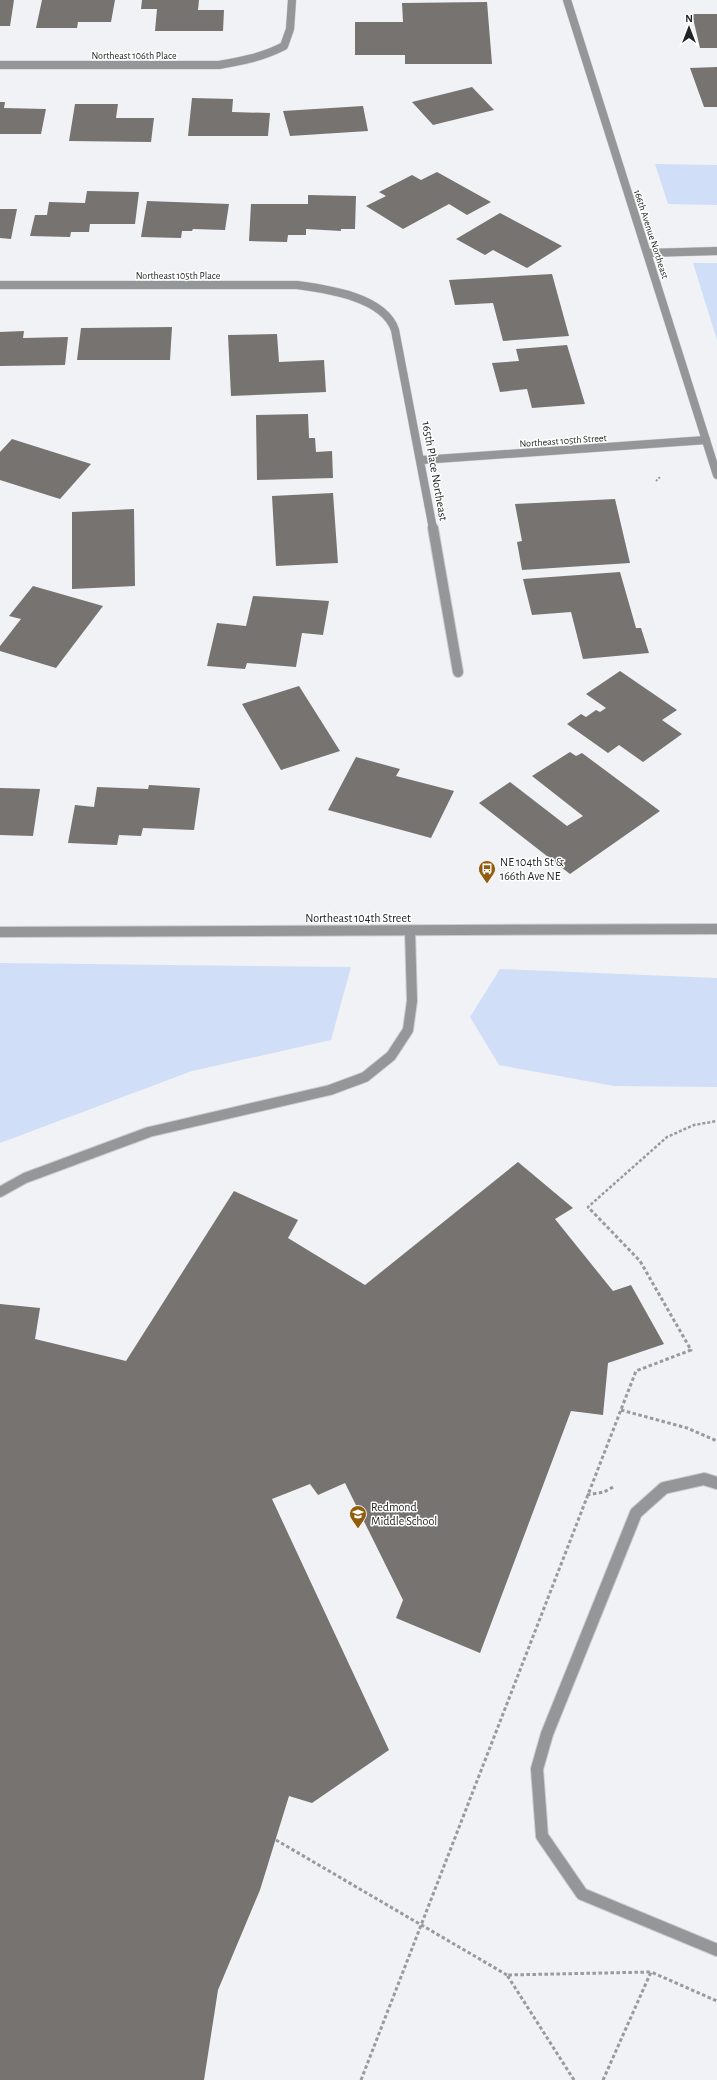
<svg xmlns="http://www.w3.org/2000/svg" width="717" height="2080" font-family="'Alegreya Sans',sans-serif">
<rect width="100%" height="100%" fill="#f0f2f6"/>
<path fill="#d1def7" d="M655 164 717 165V205L668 204Z
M693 263H717V340Z
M0 963 351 967 331 1040 192 1071 0 1143Z
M500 969 717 978V1087L614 1086 499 1065 470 1017Z"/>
<path fill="#767370" d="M0 0H14L10 26H0Z
M42 0H115L111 22H78L77 28H36Z
M142 0H199L198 10H224L223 31H155L157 9H141Z
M487 2 492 64H405V55H355V22H403L402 3Z
M692 14H717V48H700Z
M717 67V107H704L690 68Z
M472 87 494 110 433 125 412 102Z
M192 98 233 99 232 112 270 113 268 136H188Z
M0 102H5L4 108 46 109 41 134H0Z
M75 104H118L116 118H154L151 142 69 141Z
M363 106 368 131 290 136 283 111Z
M437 172 491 202 467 215 449 204 403 229 366 206 386 196 379 192 412 175 421 180Z
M87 191 139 192 135 224H90L89 232H71L70 237 30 236 35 215H47L49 202 85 203Z
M308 195 356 196 355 229H341V231L306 229V235H288L287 242 249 241 251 204H308Z
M147 201 229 204 225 230 193 229 192 231H182L181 238 141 237Z
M0 209H17L11 239 0 238Z
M500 213 562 246 527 268 493 250 485 255 456 239Z
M552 274 569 336 503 341 493 303 455 305 449 280Z
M172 327 170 360H77L81 328Z
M24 331 23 338 68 337 65 365 0 366V332Z
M277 334 279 362 324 360 326 392 231 396 228 335Z
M567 345 585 404 532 408 527 389 500 392 492 363 519 361 516 349Z
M308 414 309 438H315L316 452 332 451 333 478 257 480 256 415Z
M12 439 91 464 60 499 0 480V452Z
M333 493 338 563 276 566 272 496Z
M615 499 630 563 522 570 517 542 522 541 515 504Z
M134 509 135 586 72 589V512Z
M620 572 636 628H641L649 653 583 659 571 612 532 615 523 579Z
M33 586 103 606 56 668 0 651V646L21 619 9 616Z
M253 596 329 601 323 635 302 633 296 667 247 663 245 669 207 666 217 623 246 626Z
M620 671 677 710 662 720 682 734 643 762 619 745 608 753 567 724 581 714 586 717 596 710 600 712 606 708 586 694Z
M299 686 340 751 281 770 242 704Z
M570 752 576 756 582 753 660 811 570 874 479 803 510 782 567 826 583 816 532 776Z
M356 757 400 769 396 776 454 791 431 838 328 810Z
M149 785 200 788 194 830 143 828 141 836 119 835 117 845 68 843 75 805 94 807 97 787 148 789Z
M0 788 40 789 33 836 0 835Z
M518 1162 573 1208 555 1219 613 1291 631 1285 664 1344 608 1363 603 1415 571 1411 480 1653 396 1618 403 1600 345 1483 318 1495 310 1484 272 1499 389 1750 312 1803 289 1796 260 1890 218 1990 204 2080H0V1304L40 1308 35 1339 126 1361 234 1191 298 1220 288 1238 365 1285Z"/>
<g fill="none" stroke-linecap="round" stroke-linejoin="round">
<defs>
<path id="service-far2" d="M648 253 717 251"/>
<path id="service-far1" d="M0 1192 25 1178 149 1132 330 1090 365 1077 391 1056 408 1030 412 1001 410 931"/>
<path id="service" d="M717 1483 704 1479 664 1488 636 1513 547 1734 537 1769 542 1836 582 1894 717 1950"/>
<path id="minor-far1" d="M0 65H219C242 61 263 57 284 46L290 29 292 0
M0 285H297C327 289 384 297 395 330L433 529
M422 460 706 440"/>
<path id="minor" d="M433 528 458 672"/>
<path id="tertiary-far1" d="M567 0 717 475"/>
<path id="tertiary" d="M0 932 717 929"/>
</defs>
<use href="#service-far2" stroke="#cbcdd0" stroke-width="9"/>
<use href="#service-far1" stroke="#cbcdd0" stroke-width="12"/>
<use href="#service" stroke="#cbcdd0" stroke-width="14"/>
<use href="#minor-far1" stroke="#cbcdd0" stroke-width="9"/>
<use href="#minor" stroke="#cbcdd0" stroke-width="12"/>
<use href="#tertiary-far1" stroke="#cbcdd0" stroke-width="9"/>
<use href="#tertiary" stroke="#cbcdd0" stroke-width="12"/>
<path stroke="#999a9d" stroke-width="2" stroke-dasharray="2 1.5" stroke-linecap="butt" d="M656 481 660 477"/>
<path stroke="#999a9d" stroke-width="2.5" stroke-dasharray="3 2" stroke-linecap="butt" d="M589 1208 588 1207 667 1137 694 1125 717 1121"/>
<path stroke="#999a9d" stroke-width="3" stroke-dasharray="3.5 2.5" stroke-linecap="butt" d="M621 1410 687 1428 717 1441
M587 1495 604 1492 615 1486
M276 1840 507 1975
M361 2080 636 1371 691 1350 640 1261 588 1207
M574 2080 507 1975 651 1972
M603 2080 651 1972 717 2001"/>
<use href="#service-far2" stroke="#959698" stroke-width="8"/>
<use href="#service-far1" stroke="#959698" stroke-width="10"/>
<use href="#service" stroke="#959698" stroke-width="12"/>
<use href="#minor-far1" stroke="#959698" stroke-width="8"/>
<use href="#minor" stroke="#959698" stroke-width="10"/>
<use href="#tertiary-far1" stroke="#959698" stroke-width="8"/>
<use href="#tertiary" stroke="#959698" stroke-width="10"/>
</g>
<defs>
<symbol id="bus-pin" viewBox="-11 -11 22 30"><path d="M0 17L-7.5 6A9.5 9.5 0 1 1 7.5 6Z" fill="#915e10" stroke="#fff"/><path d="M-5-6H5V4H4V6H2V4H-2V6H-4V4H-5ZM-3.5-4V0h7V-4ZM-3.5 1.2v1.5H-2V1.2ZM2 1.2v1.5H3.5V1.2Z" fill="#fff"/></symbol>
<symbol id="school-pin" viewBox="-11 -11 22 30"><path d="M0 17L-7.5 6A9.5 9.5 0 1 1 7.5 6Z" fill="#915e10" stroke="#fff"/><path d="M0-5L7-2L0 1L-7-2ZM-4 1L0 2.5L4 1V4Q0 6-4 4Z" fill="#fff"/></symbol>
</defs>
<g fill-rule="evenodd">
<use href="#bus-pin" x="477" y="859" width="20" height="27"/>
<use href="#school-pin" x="348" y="1504" width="20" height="27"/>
</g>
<g text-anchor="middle" stroke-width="3" stroke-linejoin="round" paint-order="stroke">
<g font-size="10" fill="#222324" stroke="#fff">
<text x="134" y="59">Northeast 106th Place</text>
<text transform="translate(652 234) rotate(72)" y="4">166th Avenue Northeast</text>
<text x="178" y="279">Northeast 105th Place</text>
<text transform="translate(563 440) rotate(-4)" y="4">Northeast 105th Street</text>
</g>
<g font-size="12" fill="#222324" stroke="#fff">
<text transform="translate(435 471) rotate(80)" y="4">165th Place Northeast</text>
<text x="358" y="922">Northeast 104th Street</text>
</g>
<g font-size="12" fill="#222324" stroke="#fff" text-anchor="start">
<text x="500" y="866">NE 104th St &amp;<tspan x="500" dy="14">166th Ave NE</tspan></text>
<text x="371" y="1511">Redmond<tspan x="371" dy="14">Middle School</tspan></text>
</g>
</g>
<g transform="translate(689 28)" stroke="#ffffff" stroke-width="3" paint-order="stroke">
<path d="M0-3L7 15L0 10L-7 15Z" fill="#222324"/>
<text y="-6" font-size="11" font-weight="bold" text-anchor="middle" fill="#222324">N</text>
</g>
</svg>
